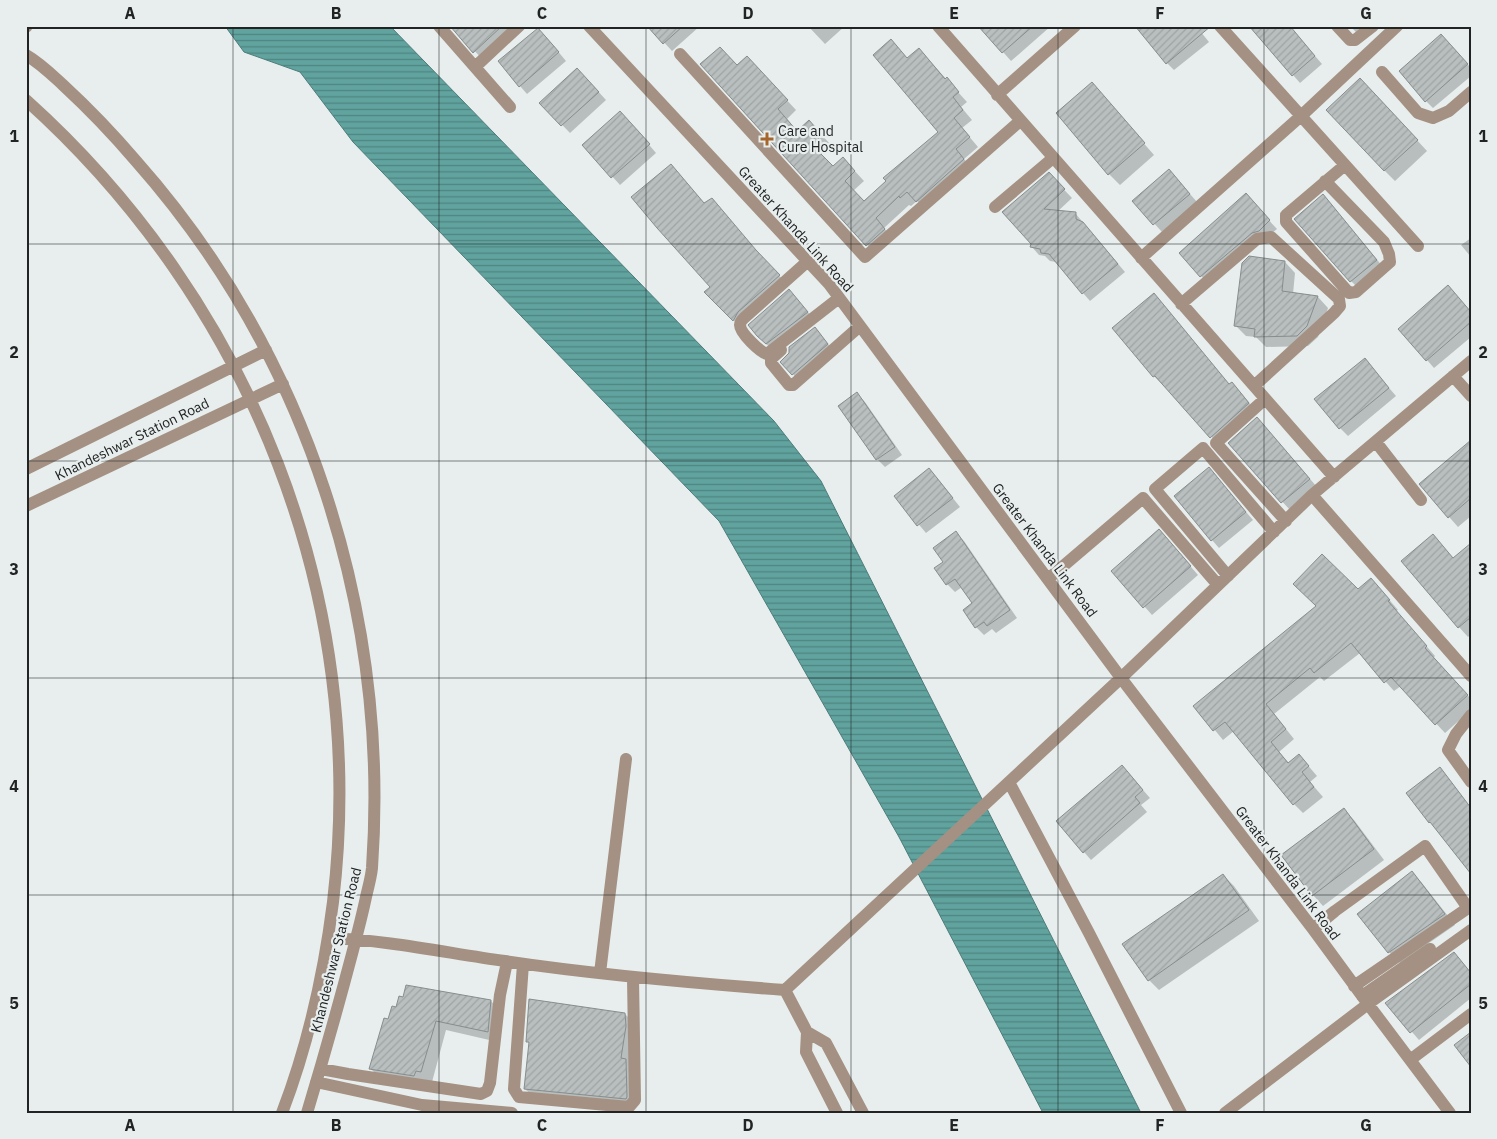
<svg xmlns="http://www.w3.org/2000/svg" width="1497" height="1139" font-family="'IBM Plex Sans',sans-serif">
<defs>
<pattern id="water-rules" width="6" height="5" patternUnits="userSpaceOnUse" patternTransform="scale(1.25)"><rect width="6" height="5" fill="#60a39f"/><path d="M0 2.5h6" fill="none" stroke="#4f8581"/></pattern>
<pattern id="building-hatch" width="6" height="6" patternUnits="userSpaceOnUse" patternTransform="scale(1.25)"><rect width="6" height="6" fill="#b8bfbe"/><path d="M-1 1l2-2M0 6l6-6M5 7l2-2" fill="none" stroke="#9ea4a3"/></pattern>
</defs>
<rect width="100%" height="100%" fill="#e7eeed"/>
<path fill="url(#water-rules)" stroke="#4d7d7a" d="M225 26H390L774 421 821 481 1141 1113H1043L899 837 719 521 353 142 300 72 244 52Z"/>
<path fill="#0003" d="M452 26H518L482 59Z
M649 26H700L672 51Z
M808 26H845L825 44Z
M980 26H1051L1011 61Z
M1196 26 1209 42 1174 70 1167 63Z
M1289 26 1322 64 1300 83 1293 75Z
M1350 26H1379L1376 27 1362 38Z
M546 37 566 61 527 94 520 86Z
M1449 44 1471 68V76L1433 108 1426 101Z
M919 49 967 102 961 107 972 120 962 128 978 147 964 159 973 169 926 210 917 201 911 206 909 205 884 228 893 239 876 254 867 245 737 66 756 67 796 110 787 119 798 132 818 131 831 145 820 155 833 168H852L864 181 853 191 864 203 940 132 907 59Z
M585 77 606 100 570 133 541 103Z
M1092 84 1154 155 1120 185 1109 174Z
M1371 90 1427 151 1395 181 1384 170Z
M628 120 656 153 620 185 584 145Z
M671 166 705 204 765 261 788 285 747 321 742 329 706 292 712 287Z
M1169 170 1197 202 1162 232 1134 201Z
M1049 174 1072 198 1057 212 1075 213 1125 272 1090 301 1056 262 1050 261 1045 256 1039 255 1032 247Z
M1323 196 1384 268 1359 289 1351 281Z
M1253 203 1277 229 1209 284 1201 276Z
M1471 238V257L1461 245Z
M1285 262 1295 273 1293 294 1318 297 1328 308 1318 337 1308 346 1266 347 1256 337 1246 336 1235 325Z
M796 299 815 320 775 351 766 344Z
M1471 312V337L1434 368 1427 360Z
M1114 328 1230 385 1240 392 1256 411 1219 445 1163 383 1162 384 1154 376Z
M815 329 835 352 800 382 782 362Z
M1372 368 1396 396 1348 436 1340 428Z
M857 394 865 402 902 455 885 467 877 459 840 406Z
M1265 427 1317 487 1290 510 1229 444Z
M1471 441V516L1458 527 1421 485Z
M936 477 960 507 926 533 895 496Z
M1216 477 1253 520 1219 548 1212 540Z
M956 533 964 541 1017 618 996 633 992 629 984 635 976 627 973 604 962 587 955 592 947 584 945 562Z
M1433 536 1454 559 1471 544V634L1468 637 1459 627Z
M1167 539 1198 575 1152 615 1113 571Z
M1380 589 1398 610 1396 611 1435 656 1433 658 1471 699V710L1445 733 1401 686 1394 691 1360 653 1324 681 1320 677 1274 714 1294 739 1279 752 1289 763 1299 755 1317 776 1310 782 1323 797 1303 813 1294 804 1234 731 1223 740 1195 706 1358 591Z
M1129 774 1150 798 1141 805 1147 812 1091 860 1084 852Z
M1344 810 1354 820 1384 860 1323 906 1313 895 1283 855Z
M1412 872 1422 883 1455 925 1400 963 1389 952Z
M1223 875 1234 886 1259 921 1159 990 1149 980Z
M1471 973V998L1419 1040 1387 1003Z
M404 998 491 1001 501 1012 498 1042 446 1030 432 1082 381 1079 371 1069 389 1021Z
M625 1014 634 1023 636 1107 535 1098 525 1089 530 1044 527 1041Z"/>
<path fill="url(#building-hatch)" stroke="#878d8d" d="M450 26H502L473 53Z
M647 26H683L663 44Z
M978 26H1033L1002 53Z
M1135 26H1211L1166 64Z
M1249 26H1290L1315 56 1292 76Z
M538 28 559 52 519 87 498 61Z
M1441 34 1468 64 1425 102 1399 71Z
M891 39 907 58 919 48 945 79 947 77 959 92 953 97 963 110 954 118 970 137 956 149 964 159 916 202 907 192 900 198 899 196 876 218 885 229 866 246 700 64 720 47 737 65 747 56 788 100 778 109 797 131 809 120 822 135 812 145 833 166 843 157 855 171 845 181 864 201 886 181 883 178 938 132 873 55Z
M577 68 599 92 561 126 539 103Z
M1360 78 1418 140 1384 171 1326 110Z
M1092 82 1145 143 1108 175 1056 113Z
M620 111 650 144 611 178 582 145Z
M671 164 704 203 712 198 756 250 780 275 738 312 733 321 704 292 710 287 657 228 631 197Z
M1169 169 1190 194 1153 225 1132 201Z
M1049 172 1065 189 1044 209 1076 212V219L1083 222 1118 264 1082 294 1049 254 1041 253 1040 249 1030 247 1031 244 1002 212Z
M1246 193 1270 220 1259 231 1252 233 1200 277 1179 253Z
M1323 194 1377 260 1350 282 1294 219Z
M1249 256 1285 261 1282 291 1318 296 1307 326 1297 336 1254 337 1255 329 1234 326 1242 263Z
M1448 285 1471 312V322L1426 361 1398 329Z
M789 289 808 312 766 344 757 336 748 325Z
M1154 293 1229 384 1232 382 1249 403 1210 438 1155 376 1153 377 1112 328Z
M815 327 828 344 792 375 780 362 789 353V347Z
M1365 358 1389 388 1339 429 1314 399Z
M857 392 895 447 876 460 838 406Z
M1257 417 1310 479 1281 503 1228 443Z
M1471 440V498L1448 518 1419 484Z
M1209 467 1246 512 1211 541 1174 496Z
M929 468 953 498 917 526 894 496Z
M1159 529 1191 566 1143 608 1111 571Z
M956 531 1010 610 987 626 984 622 975 628 963 610 972 603 955 579 946 585 934 568 943 562 933 548Z
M1433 534 1453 558 1471 543V617L1458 628 1401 561Z
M1322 554 1358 589 1371 578 1390 600 1388 601 1427 646 1425 648 1468 695 1435 725 1391 677 1384 683 1351 643 1314 673 1310 668 1266 704 1286 729 1271 742 1288 763 1299 754 1309 766 1302 772 1314 787 1293 805 1225 722 1213 731 1193 706 1316 606 1293 584Z
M1122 765 1143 790 1135 797 1140 803 1083 853 1056 821Z
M1440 767 1471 808V874L1430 822 1429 823 1406 793Z
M1344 808 1374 849 1312 896 1281 855Z
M1412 871 1445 914 1388 953 1357 914Z
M1223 874 1249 910 1148 981 1122 944Z
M1454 952 1471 973V984L1410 1033 1385 1003Z
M406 985 491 1000 488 1032 436 1021 421 1072 416 1071 414 1076 369 1069 384 1018 388 1019 392 1006 396 1007 399 996 403 997Z
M529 999 625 1013 626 1026 621 1058 626 1059 627 1097 626 1099 524 1089 529 1042H526Z
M1471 1032V1067L1454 1045Z"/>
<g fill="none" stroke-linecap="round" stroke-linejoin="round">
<path stroke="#a49183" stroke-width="12" d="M439 26 510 107
M589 26 829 284 1121 678 1313 929 1368 1004 1450 1113
M938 26 1334 477
M1220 26 1418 246
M1337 26 1350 40H1355L1373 26
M26 27 27 26
M680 54 865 257 1020 121
M26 55C40 63 51 74 63 85 89 109 113 134 136 161 307 354 390 612 372 868 371 878 368 888 366 897 362 916 357 935 352 954 338 1007 323 1060 307 1113
M475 67 519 26
M1382 72 1418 113 1433 118 1449 111 1471 92
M997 95 1075 26
M26 100C252 303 369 599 333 902 324 973 308 1045 282 1113
M1325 181 1384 242 1389 254 1390 262 1356 292 1349 293 1286 222V215L1345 165
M995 207 1053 158
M1141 258 1301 116 1397 26
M808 261 744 318C742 320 740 322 740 325 740 333 760 352 767 354L839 298
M1181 304 1257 239 1271 237 1339 299 1340 306 1334 313 1254 386
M781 350 771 359V363L789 385H793L860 326
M1453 376 1471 396
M1265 399 1216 443 1286 521
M1376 442 1421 500
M26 469 266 350
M1312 495 1471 676
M26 506 283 384
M1228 576 1155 489 1203 448 1274 532
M1048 579 1143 498 1218 585
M1471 715 1456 734 1448 750 1471 782
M1009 782 1089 933 1181 1113
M1313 929 1335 911 1425 846 1468 908 1354 986
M328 938C388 940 447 953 505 961 598 975 692 983 785 990L1121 678 1312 495 1471 361
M523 964 514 1089 519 1097 629 1107 635 1100 633 978
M600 973 626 759
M785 990 807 1032 806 1052 837 1113
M1362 996 1430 949
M807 1032 826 1043 863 1113
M1410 1060 1471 1014
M321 1069 348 1074 481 1094 487 1091 490 1083 500 995 507 962
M316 1082 422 1105 512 1113
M1225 1113 1368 1004 1471 930"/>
</g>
<path fill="none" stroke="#222424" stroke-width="1" stroke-opacity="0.55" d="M233 26V1113M439 26V1113M646 26V1113M851 26V1113M1058 26V1113M1264 26V1113M26 244H1471M26 461H1471M26 678H1471M26 895H1471"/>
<path fill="#a5652d" stroke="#e7eeed" stroke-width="2" d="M764.5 131.5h5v5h5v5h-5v5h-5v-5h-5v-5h5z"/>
<g text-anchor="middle" stroke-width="4.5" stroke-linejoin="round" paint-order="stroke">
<g font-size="14" fill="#222424" stroke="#e7eeed" text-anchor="start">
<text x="778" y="136">Care and<tspan x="778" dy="16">Cure Hospital</tspan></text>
</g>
<g font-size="14" fill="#222424" stroke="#e7eeed">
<text transform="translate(796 229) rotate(48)" y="5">Greater Khanda Link Road</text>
<text transform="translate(132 439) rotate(-26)" y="5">Khandeshwar Station Road</text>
<text transform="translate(1045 550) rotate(53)" y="5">Greater Khanda Link Road</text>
<text transform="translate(1288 873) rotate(53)" y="5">Greater Khanda Link Road</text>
<text transform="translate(336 950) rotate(-76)" y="5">Khandeshwar Station Road</text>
</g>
</g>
<rect width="1497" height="1139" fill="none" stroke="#e7eeed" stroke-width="55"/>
<rect x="28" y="28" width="1442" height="1084" fill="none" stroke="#222424" stroke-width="2"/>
<g font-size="16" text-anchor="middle" font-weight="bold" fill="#222424">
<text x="130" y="19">A</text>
<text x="336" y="19">B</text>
<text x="542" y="19">C</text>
<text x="748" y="19">D</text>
<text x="954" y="19">E</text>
<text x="1160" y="19">F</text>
<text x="1366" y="19">G</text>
<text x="14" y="142">1</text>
<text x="1483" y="142">1</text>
<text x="14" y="358">2</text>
<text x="1483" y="358">2</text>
<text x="14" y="575">3</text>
<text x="1483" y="575">3</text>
<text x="14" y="792">4</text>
<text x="1483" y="792">4</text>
<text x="14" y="1009">5</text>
<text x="1483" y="1009">5</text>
<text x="130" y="1131">A</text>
<text x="336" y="1131">B</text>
<text x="542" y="1131">C</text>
<text x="748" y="1131">D</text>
<text x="954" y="1131">E</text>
<text x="1160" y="1131">F</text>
<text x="1366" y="1131">G</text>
</g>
</svg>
